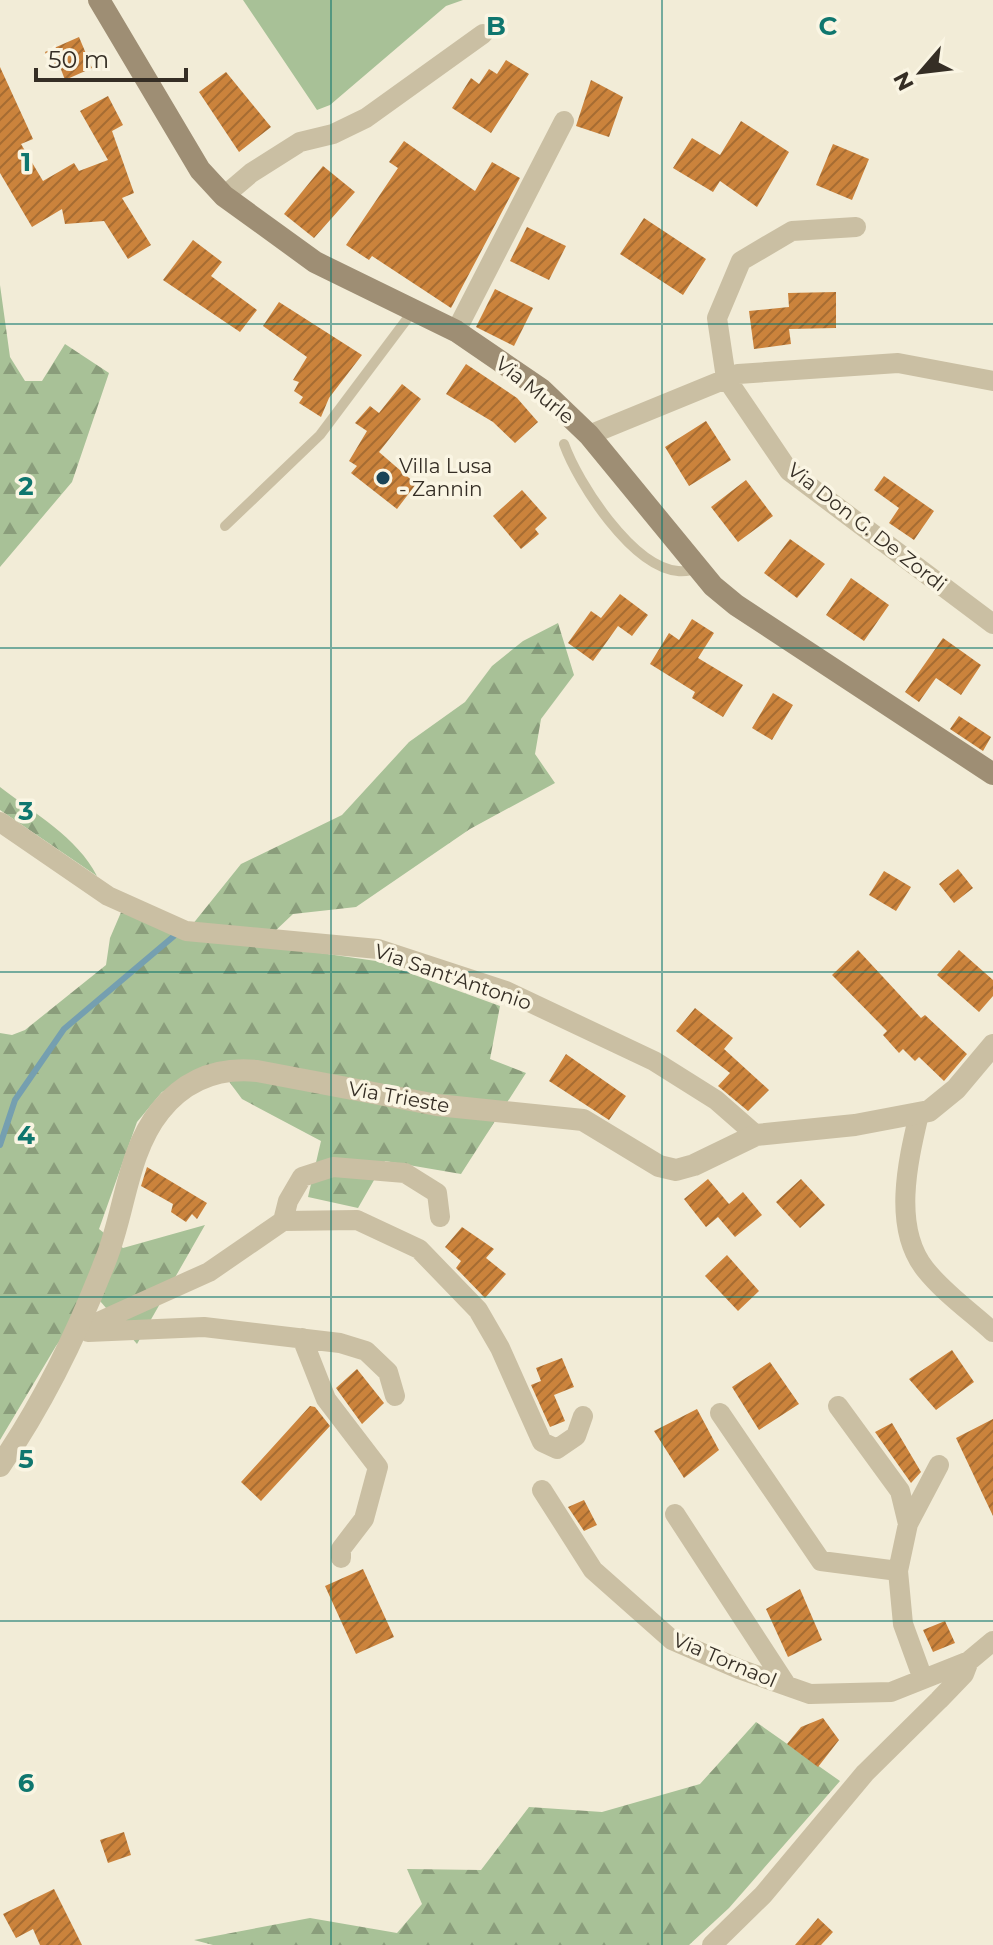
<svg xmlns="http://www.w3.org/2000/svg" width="993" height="1945" font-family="Montserrat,sans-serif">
<defs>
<pattern id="forest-firs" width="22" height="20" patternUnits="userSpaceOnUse" patternTransform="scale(2)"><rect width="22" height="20" fill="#a8c197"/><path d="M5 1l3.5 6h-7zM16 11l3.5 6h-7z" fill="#8a9d7b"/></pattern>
<pattern id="building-hatch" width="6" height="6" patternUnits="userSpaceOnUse" patternTransform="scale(2)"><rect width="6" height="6" fill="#cb833c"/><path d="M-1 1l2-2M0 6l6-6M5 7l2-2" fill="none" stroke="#a66c32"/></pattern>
</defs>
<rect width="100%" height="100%" fill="#f2ecd7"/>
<path fill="#a8c197" d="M243 0H463L446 6 330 105 317 110Z"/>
<path fill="url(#forest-firs)" d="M0 285 10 357 25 381H42L65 344 109 373 72 482 0 567Z
M558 623 574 675 541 719 535 754 555 783 470 829 356 907 293 914 274 932 192 925 241 864 342 815 409 742 465 702 492 666 523 641Z
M0 787C35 814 77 837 97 876L0 810Z
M122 910 272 946 376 961 500 1006 490 1059 526 1073 461 1174 385 1161 358 1208 308 1197 321 1141 242 1099 219 1068 162 1092 137 1122 99 1229 123 1248 205 1225 137 1344 94 1294 56 1346 0 1440V1033L12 1035 25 1030 106 965 110 938Z
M756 1722 840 1781 729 1908 689 1945H213L194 1940 310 1918 397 1933 422 1904 407 1869 481 1870 529 1807 602 1812 700 1784Z"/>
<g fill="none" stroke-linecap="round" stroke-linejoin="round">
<path stroke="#759fb0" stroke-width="6" d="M0 1145 15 1100 64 1029 174 936"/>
</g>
<path fill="url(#building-hatch)" d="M79 37 92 68 65 80 59 64 51 68 45 52Z
M506 60 529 74 491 133 452 108 471 78 479 84 489 69 497 74Z
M0 67 33 139 21 144 43 181 74 163 79 171 108 160 80 111 108 96 123 125 112 131 134 193 122 198 151 245 128 259 104 221 65 224 62 209 32 227 0 173Z
M226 72 271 127 239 152 199 92Z
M591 80 623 97 609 137 576 126Z
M741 121 789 152 757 207 720 181 713 192 673 168 692 138 720 155Z
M404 141 475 191 492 162 520 178 451 308 372 256 369 260 346 245 398 168 389 162Z
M833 144 869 159 852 200 816 185Z
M323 166 355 192 314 238 284 214Z
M644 218 706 259 683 295 620 254Z
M527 227 566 246 549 280 510 261Z
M193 240 222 262 211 276 257 310 240 332 163 280Z
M495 289 533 308 514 346 476 327Z
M836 292V328L789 329 791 344 754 349 749 311 789 307 788 293Z
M279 302 362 355 329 398 321 417 299 403 303 397 294 391 299 382 293 380 307 357 263 326Z
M466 364 517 398 538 422 515 443 493 422 446 394Z
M402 384 421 399 379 452 416 484 397 509 351 473 357 466 349 461 367 431 355 423 370 406 379 413Z
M706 421 731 460 689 486 665 447Z
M884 476 934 511 914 540 889 523 899 508 874 490Z
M746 480 773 516 738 542 711 507Z
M522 490 547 518 535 529 539 534 521 549 493 516Z
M790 539 825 564 797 598 764 573Z
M851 578 889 605 864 641 826 615Z
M620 594 648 615 632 636 618 626 593 661 568 643 591 611 601 618Z
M692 619 714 633 698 658 743 685 723 717 692 698 695 692 650 664 669 633 679 640Z
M943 638 981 665 961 695 936 678 919 702 905 692Z
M773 693 793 705 772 740 752 728Z
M959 716 991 737 983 751 950 729Z
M958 869 973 888 954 903 939 884Z
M884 871 911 887 896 911 869 895Z
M858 950 921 1018 925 1015 967 1054 944 1081 919 1057 915 1061 903 1049 899 1053 883 1035 887 1031 832 975Z
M959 950 993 980V996L979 1012 937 975Z
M695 1008 733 1038 724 1049 769 1090 748 1111 718 1086 730 1073 676 1031Z
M566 1054 626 1096 609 1120 549 1081Z
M147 1167 207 1203 197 1219 192 1214 186 1222 171 1212 173 1204 141 1186Z
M708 1179 729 1204 743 1192 762 1215 735 1237 718 1217 706 1227 684 1199Z
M801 1179 825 1205 800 1228 776 1202Z
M462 1227 494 1249 486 1258 506 1274 485 1298 456 1268 461 1261 445 1247Z
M727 1255 759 1291 738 1311 705 1276Z
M952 1350 974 1382 936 1410 909 1379Z
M562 1358 574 1387 554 1395 565 1421 550 1427 531 1385 541 1381 536 1368Z
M770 1362 799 1404 759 1430 732 1387Z
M357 1369 384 1403 362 1424 336 1388Z
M310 1406 315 1407 330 1426 261 1501 241 1482Z
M697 1409 719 1450 684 1478 654 1431Z
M993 1419V1516L956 1438Z
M892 1423 921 1472 911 1483 875 1432Z
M584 1500 597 1525 584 1531 568 1507Z
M363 1569 394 1637 356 1654 325 1586Z
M800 1589 822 1640 788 1657 766 1609Z
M945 1621 955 1643 933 1652 923 1630Z
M823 1718 839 1740 818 1767 787 1744 801 1727Z
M124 1832 131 1855 108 1863 100 1840Z
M54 1889 82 1945H40L33 1929 16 1938 3 1914Z
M818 1918 833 1932 821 1945H795Z"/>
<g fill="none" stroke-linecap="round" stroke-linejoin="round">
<path stroke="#cabfa3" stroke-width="10" d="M564 444C578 483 632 567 678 571 684 572 691 570 697 569
M225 526 320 435 413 311"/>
<path stroke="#cabfa3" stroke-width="20" d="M224 196 251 173 300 142 333 134 366 118 483 34
M856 227 792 231 741 261 717 318 726 378 789 471 993 624
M456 331 564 121
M589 435 738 374 898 363 993 381
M0 822 108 896 186 931 378 949 506 991 654 1061 716 1100 756 1135
M919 1114C908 1161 892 1227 925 1269 944 1293 971 1312 993 1332
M283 1221 288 1201 302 1177 333 1167 405 1173 437 1193 440 1217
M76 1332 209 1272 283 1221 357 1220 419 1249 478 1310 500 1348 542 1442 557 1449 576 1436 583 1416
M88 1332 204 1327 340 1343 366 1351 388 1372 395 1396
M302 1338 326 1399 378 1467 364 1519 341 1549V1558
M838 1406 900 1491 908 1524 898 1571 903 1624 923 1679
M720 1413 821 1561 898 1571
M542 1490 593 1570 672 1640 739 1669 810 1694 891 1692 969 1661
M675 1514 787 1686
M908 1524 939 1465
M712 1945 763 1895 865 1773 939 1700 964 1674 969 1661 993 1641"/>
<path stroke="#cabfa3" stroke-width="22" d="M0 1466C44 1402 78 1332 106 1259 125 1212 127 1152 160 1111 185 1080 218 1067 257 1071L437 1105 583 1120 659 1166 676 1170 694 1165 756 1135 855 1125 929 1111 956 1089 993 1045"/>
<path stroke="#9e8e74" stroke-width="22" d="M99 0 200 170 224 196 315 262 456 331 541 389 589 435 713 586 736 605 993 774"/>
</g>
<path fill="none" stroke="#0f766e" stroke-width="2" stroke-opacity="0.55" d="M331 0V1945M662 0V1945M0 324H993M0 648H993M0 972H993M0 1297H993M0 1621H993"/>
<circle fill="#1a4457" stroke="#faf5e3" stroke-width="3" cx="383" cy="478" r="8"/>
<g text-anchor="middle" stroke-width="7" stroke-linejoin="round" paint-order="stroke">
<g font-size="20" fill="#352e25" stroke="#faf5e3">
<text transform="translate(535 390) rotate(39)" y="7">Via Murle</text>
<text transform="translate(867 527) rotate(38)" y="7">Via Don G. De Zordi</text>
<text transform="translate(453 977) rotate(19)" y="7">Via Sant'Antonio</text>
<text transform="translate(399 1097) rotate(10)" y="7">Via Trieste</text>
<text transform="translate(725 1660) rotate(23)" y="7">Via Tornaol</text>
</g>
<g font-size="20" fill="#352e25" stroke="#faf5e3" text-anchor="start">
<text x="399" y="473">Villa Lusa<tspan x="399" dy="23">- Zannin</tspan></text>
</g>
</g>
<g font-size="26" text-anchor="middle" font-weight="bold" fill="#0f766e" stroke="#faf5e3" stroke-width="7" stroke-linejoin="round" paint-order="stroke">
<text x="496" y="35">B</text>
<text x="828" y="35">C</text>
<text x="26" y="171">1</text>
<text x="26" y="495">2</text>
<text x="26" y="820">3</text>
<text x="26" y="1144">4</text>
<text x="26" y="1468">5</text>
<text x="26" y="1792">6</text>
</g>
<g transform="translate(921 72) rotate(242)" stroke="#faf5e3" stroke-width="6" paint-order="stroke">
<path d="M0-6L14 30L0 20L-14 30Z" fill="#352e25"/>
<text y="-12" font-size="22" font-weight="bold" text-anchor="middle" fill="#352e25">N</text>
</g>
<path d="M36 68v12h150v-12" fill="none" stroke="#352e25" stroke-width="4"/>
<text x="48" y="68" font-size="24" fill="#352e25" stroke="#faf5e3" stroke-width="6" paint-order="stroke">50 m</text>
</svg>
